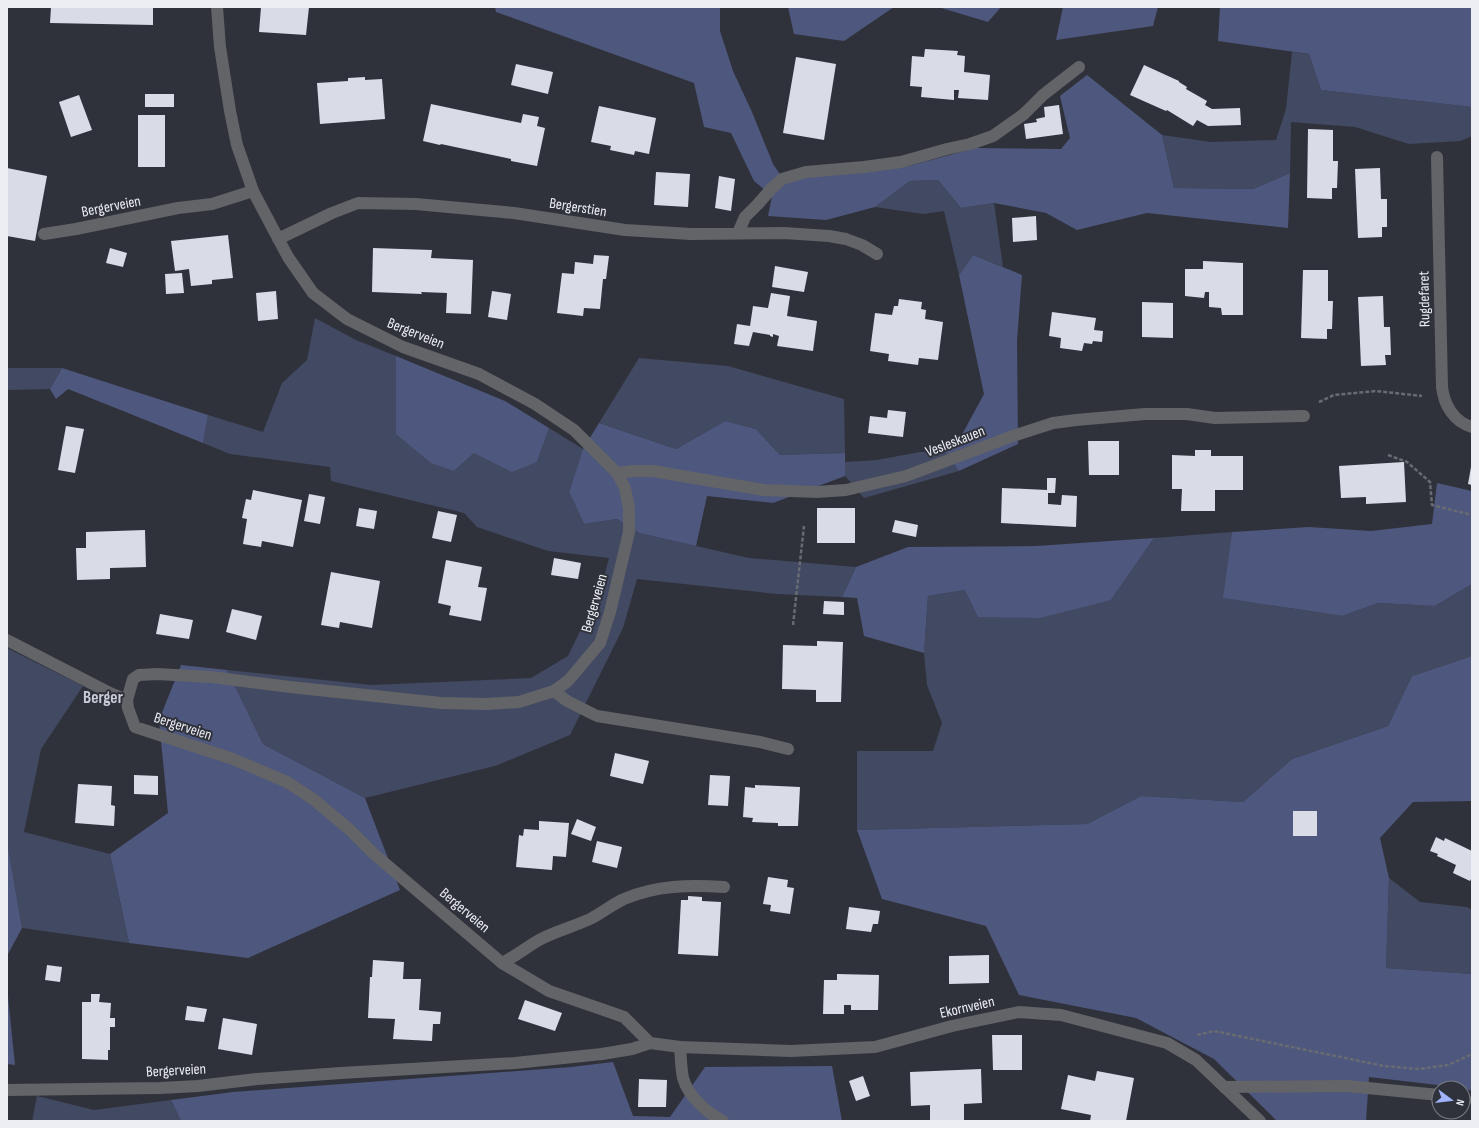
<svg xmlns="http://www.w3.org/2000/svg" width="1479" height="1128" font-family="'Sofia Sans Condensed',sans-serif">
<rect width="100%" height="100%" fill="#30323b"/>
<path fill="#424962" d="M1292 52 1309 54 1321 90 1472 107V136L1461 141 1409 144 1355 127 1291 122 1290 173 1253 189 1174 188 1162 135 1211 142 1276 140 1286 109Z
M938 180 961 208 994 203 1003 267 973 255 959 275 944 211 923 214 875 207 910 181Z
M315 318 356 340 396 356V433L454 471 474 453 537 462 549 428 583 449 569 492 584 524 617 519 639 533 749 558 856 567 842 597 777 594 637 579 623 628 570 735 495 766 365 798 263 744 227 670 372 685 531 678 568 656 601 588 609 558 548 551 477 527 464 513 331 481 330 467 230 454 203 443 208 415 263 432 282 383 307 360Z
M639 358 728 366 844 399 845 453 780 455 756 429 725 421 676 449 599 423Z
M7 368H62L50 389 7 390Z
M920 452H945L959 471 864 498 845 476V462L877 460Z
M1232 532 1224 598 1342 616 1378 603 1435 606 1472 584V656L1412 676 1388 726 1292 759 1243 802 1141 796 1087 824 857 830V751H933L942 723 927 685 924 653 928 596 965 590 1111 600 1154 538Z
M7 648 83 686 41 749 24 832 110 854 129 943 22 928 7 841Z
M1389 878 1420 902 1467 907 1472 910V974L1386 968Z
M37 1096 94 1110 171 1100 181 1121H32Z"/>
<path fill="#4e577d" d="M495 7H720V31L733 71 752 112 773 164 786 183 812 176 905 167 976 148 1061 149 1070 138 1060 96 1087 75 1162 135 1174 188 1253 189 1290 173 1288 228 1147 213 1077 230 1046 213 994 203 961 208 938 180 910 181 875 207 826 220 768 216 772 196 754 181 731 133 704 127 694 83 496 12Z
M788 7H894L844 41 794 34Z
M938 7H1001L988 22Z
M1063 7H1158L1153 26 1056 40Z
M1220 7H1472V107L1321 90 1309 54 1218 41Z
M973 255 1022 275 1017 340 1018 444 959 471 945 452 958 442 984 394 959 275Z
M396 356 505 401 549 428 537 462 512 472 474 453 454 471 431 463 396 434Z
M62 368 208 415 203 443 68 389 56 399 50 389Z
M725 421 756 429 780 455 845 453V476L773 503 707 496 696 546 639 533 617 519 584 524 569 492 583 449 599 423 676 449Z
M1437 483 1472 491V584L1435 606 1378 603 1342 616 1223 598 1232 532 1309 527 1371 531 1432 524Z
M1154 538 1111 600 1040 618 978 617 965 590 928 596 924 653 864 636 857 598 842 597 856 567 908 547 1036 546Z
M1472 656V801L1413 802 1380 838 1389 878 1386 968 1472 974V1091L1463 1088 1369 1077 1366 1121H1277L1214 1059 1136 1018 1019 995 986 926 882 899 857 830 1087 824 1141 796 1243 802 1292 759 1388 726 1412 676Z
M181 665 227 670 263 744 365 798 400 890 248 958 129 943 110 854 168 813 159 720Z
M7 841 22 928 7 956Z
M7 987 15 1065 7 1064Z
M613 1062 633 1116 670 1117 705 1067 832 1066 842 1121H181L171 1100 233 1092 571 1067Z"/>
<path fill="#d9dce7" d="M51 7H153V25L50 23Z
M261 7H309L306 35 259 32Z
M925 49 958 51 957 55 965 56 964 72 990 75 988 100 958 98 959 90H954V100L921 97 922 87 910 86 912 56 924 57Z
M796 57 836 64 824 140 783 133Z
M516 64 553 72 548 94 511 85Z
M1144 65 1179 81V82L1187 87 1186 89 1207 101 1205 105 1212 109 1240 108 1241 125 1208 126 1197 120 1193 126 1167 110 1166 111 1130 95Z
M365 77V80L382 79 385 119 320 124 317 83 348 81V78Z
M145 94H174V107H145Z
M79 95 92 130 71 137 59 102Z
M431 104 521 123 523 114 539 117 537 126 545 128 537 166 511 161V159L441 144 440 145 423 141Z
M1059 105 1063 134 1026 139 1024 124 1037 122 1036 119 1045 117 1044 107Z
M599 106 656 118 649 154 635 151 634 155 610 150 611 146 591 142Z
M138 115H165V167H138Z
M1308 129 1333 130V161H1338L1337 188H1332V199L1307 198Z
M7 168 47 176 35 241 7 236Z
M1380 168 1381 199H1387V227H1382V237L1358 238 1355 169Z
M656 172 690 174 688 207 654 205Z
M719 176 735 179 731 211 715 208Z
M1036 216 1037 240 1013 242 1012 218Z
M228 235 233 278 212 280V284L191 286 189 269 175 271 171 241Z
M110 248 127 253 123 267 106 263Z
M373 248 432 250 431 258 473 260 471 314 446 313 447 293 421 292 422 294 372 292Z
M594 255 609 256 606 279H603L600 309 584 308 583 316 557 313 562 273 574 274 575 262 593 264Z
M1203 261 1243 263V315H1222L1221 308 1209 307V292H1205L1204 298 1185 296V269H1203Z
M775 266 808 272 804 292 772 287Z
M1303 270H1328V301H1333L1332 329H1327V339L1301 338Z
M182 273 184 293 166 294 165 274Z
M276 291 278 319 258 321 256 293Z
M492 291 511 294 507 320 488 317Z
M771 293 790 296 787 316 817 321 813 351 777 346 779 336 773 334V337L770 336V335L753 332 749 346 734 344 737 324 750 326 753 306 768 308Z
M1383 296 1384 327H1390L1391 355H1385L1386 365 1361 366 1358 297Z
M899 299 922 302 921 309 926 310 925 319 943 322 938 360 919 358 918 365 888 361 889 354 870 351 875 313 892 315 894 306H898Z
M1142 302 1173 303V338L1142 337Z
M1052 312 1096 318 1094 330 1103 331 1102 342 1093 341 1092 344 1084 343 1082 351 1060 348 1061 338 1049 336Z
M888 410 906 412 903 437 868 433 870 416 887 418Z
M66 426 84 429 75 473 58 470Z
M1088 441H1119V475H1089Z
M1195 450H1211V456H1243V490H1215V511H1181L1182 489H1172V455L1195 456Z
M1404 462 1406 502 1366 504V497L1341 498 1339 466Z
M1471 467H1472V485L1468 484Z
M1047 478H1056L1055 493H1048V504L1061 505 1062 495 1077 496 1076 527 1001 523 1002 488 1047 490Z
M253 490 302 500 293 547 262 541 261 547 243 544 247 519 242 518 246 499 251 500Z
M309 494 325 497 320 524 304 521Z
M359 508 377 511 374 529 356 526Z
M817 508H855V543H817Z
M438 511 457 515 451 542 432 538Z
M895 520 918 525 916 537 892 532Z
M145 530 146 567 110 568V579L77 580 76 548H86V532Z
M554 558 581 563 578 579 551 575Z
M446 560 482 567 478 587 487 588 481 621 449 615 451 606 438 603Z
M331 572 380 581 372 628 340 622 339 628 321 625Z
M824 601 844 602V615L823 614Z
M232 609 262 616 256 640 226 632Z
M160 614 193 620 189 639 156 634Z
M817 641 843 642 841 702H816V690L782 689 783 645 817 646Z
M615 753 649 761 643 784 610 776Z
M134 775 158 776V795L134 794Z
M710 775 730 776 728 806 708 805Z
M78 784 112 786 111 805 115 806 114 826 75 823Z
M755 785 800 787 798 826H778V823L752 822 753 818 743 817 745 787 755 788Z
M1293 811H1317V836H1293Z
M577 819 596 827 591 841 571 834Z
M539 821 569 823 566 857 553 856 552 870 516 867 519 835 523 836 524 829 539 830Z
M1436 837 1444 841 1445 838 1472 851V877L1470 881 1453 873 1456 865 1437 856 1438 854 1430 851Z
M597 841 622 847 617 868 592 862Z
M768 877 788 880 787 887 794 888 790 914 770 911 771 905 763 904Z
M688 896 702 897V901L721 902 718 956 678 954 681 900H688Z
M849 907 880 911 878 924H873L871 932 846 929Z
M989 955V983L949 984V956Z
M373 960 404 962 403 979H421L419 1010 441 1012 440 1024H433L432 1041 393 1039 395 1019 368 1018 370 977H372Z
M47 965 62 967 60 982 45 980Z
M837 974 879 975 878 1010H851V1005H844V1014H823L824 980H837Z
M91 994H100L99 1002 111 1003 110 1018H115V1027H110V1050H108V1060L82 1059V1002H91Z
M525 1000 562 1013 555 1031 518 1019Z
M187 1006 207 1009 204 1022 185 1020Z
M223 1018 257 1024 252 1055 218 1049Z
M992 1035H1022V1070H993Z
M981 1069 982 1103 964 1104V1121H930V1105L911 1106 910 1072Z
M1097 1071 1134 1078 1126 1121H1090L1091 1115 1061 1109 1068 1075 1095 1081Z
M863 1076 870 1096 856 1101 849 1081Z
M639 1079 667 1080 666 1107H638Z"/>
<g fill="none" stroke-linecap="round" stroke-linejoin="round">
<path stroke="#696b73" stroke-width="2.5" stroke-dasharray="4 2" stroke-linecap="butt" d="M1319 402 1334 395 1376 391 1422 396
M1388 455 1407 462 1430 482 1432 505 1472 515
M793 625 804 526
M1197 1035 1214 1031 1384 1066 1419 1069 1448 1065 1472 1054"/>
<path stroke="#636468" stroke-width="12" d="M44 234 76 229 178 208 212 204 253 191
M7 640 110 693 127 700
M554 691 567 701 597 716 760 742 788 749
M502 963C516 956 528 946 541 939 558 930 576 926 592 918 603 912 613 904 624 899 657 885 689 885 724 887
M680 1047C681 1057 681 1069 683 1078 688 1096 707 1113 723 1121
M1224 1087 1347 1086 1439 1095
M1463 1100H1466"/>
<path stroke="#636468" stroke-width="12" d="M217 7 220 47 230 111 237 145 253 191 288 257 313 293 347 319 403 347 479 374 535 404 574 430 617 473 625 488 629 508V532L610 612 600 643 568 681 554 691 519 702 487 704 441 703 290 687 211 677 157 674 139 675 133 679 127 700 128 708 135 727 233 759 287 782 313 799 350 830 374 854 502 963 549 991 624 1017 650 1043
M1437 157 1442 387C1444 405 1454 422 1472 427
M738 233 745 217 758 204 771 189 782 179 806 172 864 167 901 162 947 149 970 144 993 136 1024 114 1043 95 1079 67
M278 239 332 213 358 203 416 204 514 213 625 230 691 234 784 233 829 236 846 239 862 245 877 254
M617 473 634 471H653L764 490 817 492 846 490 906 476 1010 437 1053 423 1076 420 1145 414H1187L1215 418 1304 416
M7 1090 160 1088 198 1086 257 1079 341 1073 515 1063 602 1054 632 1049 650 1043 680 1047 791 1051 875 1047 952 1026 1019 1012 1061 1015 1167 1043 1196 1060 1260 1121"/>
</g>
<g text-anchor="middle" stroke-width="4" stroke-linejoin="round" paint-order="stroke">
<g font-size="15" fill="#eceef3" stroke="#30323b">
<text transform="translate(111 206) rotate(-11)" y="5">Bergerveien</text>
<text transform="translate(578 207) rotate(9)" y="5">Bergerstien</text>
<text transform="translate(1424 299) rotate(-91)" y="5">Rugdefaret</text>
<text transform="translate(416 333) rotate(22)" y="5">Bergerveien</text>
<text transform="translate(955 441) rotate(-21)" y="5">Vesleskauen</text>
<text transform="translate(594 603) rotate(-74)" y="5">Bergerveien</text>
<text transform="translate(183 726) rotate(18)" y="5">Bergerveien</text>
<text transform="translate(465 910) rotate(40)" y="5">Bergerveien</text>
<text transform="translate(967 1007) rotate(-13)" y="5">Ekornveien</text>
<text transform="translate(176 1070) rotate(-3)" y="5">Bergerveien</text>
</g>
<g font-size="17" font-weight="bold" fill="#c9cdd7" stroke="#30323b">
<text x="103" y="703">Berger</text>
</g>
</g>
<rect width="1479" height="1128" fill="none" stroke="#eceef3" stroke-width="16"/>
<g transform="translate(1451 1100) rotate(105)"><circle r="19" fill="#30323b" stroke="#7b7d85"/>
<path d="M0-3L7 15L0 10L-7 15Z" fill="#a0b3fd"/>
<text y="-6" font-size="11" font-weight="bold" text-anchor="middle" fill="#eceef3">N</text>
</g>
</svg>
